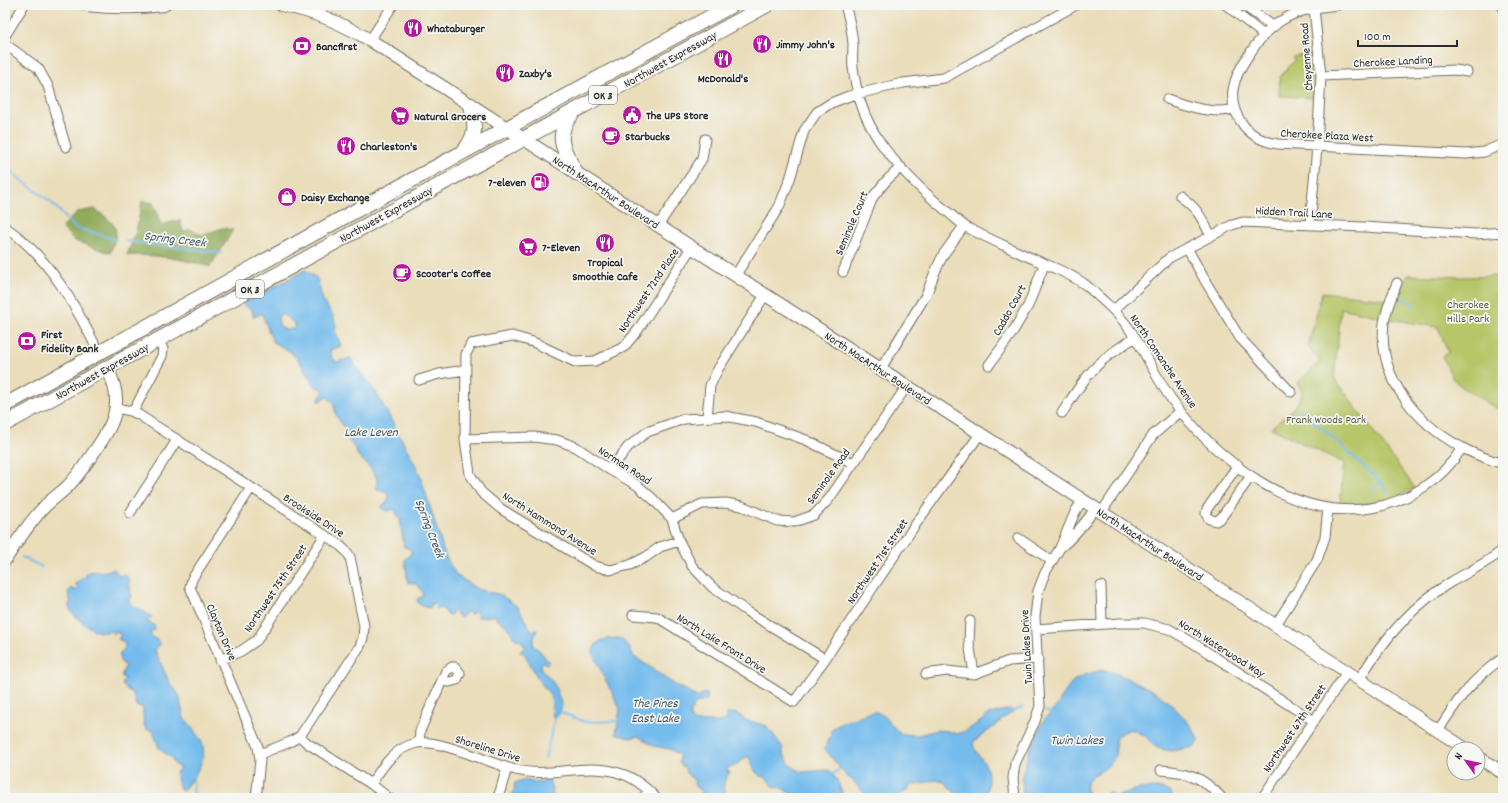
<svg xmlns="http://www.w3.org/2000/svg" width="1508" height="803" font-family="Dekko,sans-serif">
<rect width="100%" height="100%" fill="#f6f6f2"/>
<filter id="ink" filterUnits="userSpaceOnUse"><feTurbulence type="fractalNoise" baseFrequency=".025" numOctaves="2"/><feDisplacementMap in="SourceGraphic" scale="8" xChannelSelector="R" yChannelSelector="G"/><feConvolveMatrix kernelMatrix="1 2 1 2 8 2 1 2 1" color-interpolation-filters="sRGB"/></filter>
<filter id="wash" filterUnits="userSpaceOnUse"><feTurbulence type="fractalNoise" baseFrequency=".012" numOctaves="4" result="noise"/><feDisplacementMap in="SourceGraphic" scale="16" xChannelSelector="R" yChannelSelector="G"/><feGaussianBlur stdDeviation="0.9" result="paint"/><feColorMatrix in="noise" values="0 0 0 0 0 0 0 0 0 0 0 0 0 0 0 0 0 1.4 0 .05"/><feComposite in="paint" operator="in"/></filter>
<g filter="url(#wash)">
<rect width="100%" height="100%" fill="#eaddba"/>
<path fill="#b7c669" stroke="#71784a" d="M1315 53 1317 74 1316 98 1279 96 1280 77 1294 61 1293 57Z
M1408 275 1461 277 1503 276V409L1496 408 1462 387 1453 379 1442 356 1448 353 1438 327 1389 319 1395 298Z
M1322 292 1386 299 1381 317 1341 308 1334 378 1415 488 1394 498 1370 504 1340 505 1344 463 1271 428C1281 419 1301 405 1302 392L1298 383 1320 361 1308 347Z"/>
<path fill="#91ab5d" stroke="#5e6b44" d="M142 201 153 203 161 225 180 220 183 232 190 229 201 235 223 228 233 230 210 267C180 258 158 255 127 255L136 232Z
M95 209C118 226 120 227 110 253L75 241 62 228 77 212Z"/>
<path fill="#75bced" stroke="#50748c" fill-rule="evenodd" d="M305 270 317 278 323 301 333 315 336 326 335 330 341 346 330 350 332 358 337 362 350 358 377 394 415 464 421 478 445 555 456 575 477 589 501 595 518 607 531 630H537L534 639 533 646 538 649 549 662 547 664 543 662 541 664 542 671 550 678 555 686 562 706 558 716 553 717 551 697 548 692 539 681 524 653 519 652 525 648 522 641 514 638C511 630 504 622 496 619V615L485 617H478L476 612 474 611 471 615 468 611 461 617 458 616 455 611 450 615 446 613 443 609 436 608 435 603H432L430 608 424 607 418 603 417 599 423 596V593C419 587 416 581 408 583L405 560 411 553V549L404 547 400 519 394 509 388 511 381 508 383 505 387 503 389 496 387 492 377 489V478L368 465 358 456 356 450 348 439V434L336 415 333 402 326 396 319 402V398L324 391 313 385 300 362 291 352 273 342 262 314 253 317V311L243 304ZM282 314 294 323 295 327 294 329 285 330 279 325 278 316Z
M114 569 119 576 125 574C131 581 129 589 132 597L128 599C133 610 144 609 152 617L146 621 154 625 155 630 150 631 151 636 157 640 160 645 155 650 169 682 179 695 183 715 184 719 188 722C192 729 201 738 203 746 206 763 193 778 183 790H180L176 773 180 768 175 765 171 757 167 755 159 748 153 731 146 729C142 722 144 715 142 707L136 706 133 694 122 685 125 678 121 677 125 666 120 661V653L125 648V643L118 639 121 635 116 631 114 634 113 631C107 632 102 633 97 631 89 628 67 613 69 604L71 603 68 593 71 588 75 591 78 586 75 584 80 580 86 577V574L95 570 103 572Z
M616 638 622 639 631 650 633 656 653 669 662 676 678 687 686 690 693 695 700 698 701 695 706 693 708 695 706 701 696 703 690 713V717L695 722H722L727 719V714L736 713 746 720 767 726 768 730 773 734 783 748V753L790 765 801 772 829 770 837 780 840 788 844 796 843 798H800L794 796 782 788 773 786 765 777 760 776 755 771 749 757H746C740 762 735 768 728 767L727 771 730 772C722 784 721 786 730 798H708L694 785 695 781 685 772 686 769 679 763 680 756 670 749 654 746 638 736 630 738 616 734 620 709 593 654C593 640 605 639 616 638Z
M1099 671C1109 670 1120 675 1129 679 1152 689 1167 698 1183 717 1190 725 1195 730 1198 741L1194 747 1171 751 1157 748 1145 736 1131 729C1104 739 1122 744 1113 760 1103 777 1079 771 1089 798H1023L1022 776 1029 751 1044 720 1058 705 1061 698 1073 681 1087 674Z
M1011 709 1013 712 1002 719 999 723 973 742C973 750 981 757 985 764 990 774 988 787 985 798 974 798 962 799 953 791 949 788 947 783 941 781 931 778 923 786 911 785 898 802 889 798 869 798L849 777H847L825 749 828 739 832 734 830 733 833 728 844 722 872 712H877L884 716 899 733 911 735H918L937 730 948 731 957 734 966 731 980 722 989 714Z
M545 779H549L552 789V798H510L514 790 515 783 522 780 541 783 544 782Z
M1157 788C1164 789 1170 791 1174 798H1101L1110 792 1115 797 1138 789Z"/>
<g fill="none" stroke-linecap="round" stroke-linejoin="round">
<path stroke="#75bced" stroke-width="2" d="M5 163 15 175 52 203 74 227 116 240
M126 241 221 253
M1396 294 1415 306
M1298 409 1321 427 1381 482 1387 492
M1374 488 1381 482
M22 557 42 567
M558 711 585 722 620 721
M1012 711 1023 707
M1045 711 1054 713
M545 758 556 715
M832 775 841 768
M193 777 194 798"/>
</g>
</g>
<g filter="url(#ink)">
<g fill="none" stroke-linecap="round" stroke-linejoin="round">
<defs>
<path id="minor" d="M845 5C849 18 852 31 853 44 853 52 852 59 853 67 856 93 865 120 880 142 899 169 923 192 949 213 954 217 960 223 966 227 983 236 1001 244 1018 252 1038 262 1070 272 1087 286 1101 299 1117 311 1128 327 1145 350 1155 377 1172 400 1216 459 1293 521 1371 508 1408 502 1442 480 1462 448
M1226 5 1264 35
M1243 5 1273 26
M1338 5C1317 7 1297 10 1279 22 1268 30 1258 41 1250 53 1233 77 1224 101 1244 126 1253 137 1265 142 1278 144L1466 154 1484 152 1503 144
M1501 5 1503 7
M5 36 24 5
M370 40 393 5
M5 44 38 68 48 86 66 147
M1321 76 1455 70 1467 72
M1167 99C1186 106 1215 115 1234 109
M1180 196C1198 209 1201 217 1211 236
M1310 225 1317 147 1321 76 1314 8
M658 226 702 159 705 139
M5 227C48 255 77 308 99 353
M1187 248 1207 284 1240 338 1291 392
M843 272 873 197 886 181 901 167
M735 276 779 207 790 179 804 131 817 112 831 103 849 96 903 83 944 78 1076 5
M1397 283C1392 296 1386 309 1384 323 1377 377 1416 423 1461 447 1474 455 1489 459 1503 464
M1114 310 1169 258 1232 225 1243 222 1364 227 1476 234 1503 232
M989 365 1012 333 1028 306 1044 265
M880 370 926 295 935 272 943 255 964 226
M419 380 439 374 465 370
M116 408 131 411 139 415 337 543 346 551 350 557 364 626 363 638 360 646 300 736 290 742 260 754
M133 412 162 356 163 349 158 339
M1062 413C1074 395 1085 376 1102 361 1112 352 1124 345 1135 337
M707 417 710 386 718 369 765 295
M465 439 534 437 557 440 576 447 610 470 637 485 653 499 672 519 679 541 692 566 712 587 748 612 825 659
M1238 465 1207 509 1206 514 1209 519 1216 521 1221 518 1251 476
M610 470 628 447 647 432 684 419 725 416 756 422 806 440 853 463
M251 488 192 579 190 587 258 747 260 760 256 798
M130 513 177 440
M1101 513 1153 435 1181 411
M672 519 702 504 726 503 742 506 777 521 794 522 814 515 829 499 907 386
M1018 538 1052 561
M679 541 660 547 646 557 630 565 610 570 595 566 501 509 481 492 470 474 465 439 466 354 471 344 512 336 533 342 575 362 595 361 624 347 638 330 691 248
M1060 548C1074 537 1085 523 1095 509
M1101 586 1102 624
M633 615 657 617 794 702 825 659 913 528 980 434
M970 621 969 642 974 674
M1275 626 1317 560 1325 537 1328 509
M1036 629 1120 623H1144L1169 629 1190 641 1314 721
M220 660 241 651 257 640 325 535
M926 674 947 671 974 674 1009 661 1038 659
M1359 680C1382 641 1411 606 1451 582 1468 572 1487 563 1503 550
M1438 731C1458 699 1472 679 1503 658
M300 736 307 743 371 784 389 798
M419 743 420 731 446 671 452 667H455L460 673 457 680 449 682 442 681
M1161 770C1190 772 1202 777 1222 798
M371 784C383 766 394 748 417 743 440 739 491 764 516 770 549 778 583 763 616 772 632 776 645 786 656 798
M498 798 507 768
M643 798 649 791
M1015 798 1013 778 1015 764 1035 721 1040 706 1035 617 1038 591 1045 573 1060 548 1075 512 1082 501
M1262 798 1347 672"/>
<path id="major" d="M87 5C113 8 138 8 164 5
M281 5C316 12 339 22 370 40L907 386 1466 749
M5 560C17 541 30 522 45 506 52 499 61 493 68 486 77 477 85 465 92 455 113 425 126 404 107 368
M1478 757 1503 773"/>
<path id="highway" d="M572 114C553 137 564 150 576 173
M464 151C478 133 475 126 471 105
M5 405 326 227 732 5
M5 424 767 5"/>
</defs>
<use href="#minor" stroke="#6e695d" stroke-width="11"/>
<use href="#major" stroke="#6e695d" stroke-width="14"/>
<use href="#highway" stroke="#6e695d" stroke-width="16"/>
<use href="#minor" stroke="#fff" stroke-width="9"/>
<use href="#major" stroke="#fff" stroke-width="12"/>
<use href="#highway" stroke="#fff" stroke-width="14"/>
</g>
</g>
<defs>
<symbol id="restaurant-disc" viewBox="-11 -11 22 22"><circle r="9.5" fill="#b5179e" stroke="#f6f6f2"/><path d="M-5-6h1v4h1v-4h1v4h1v-4h1v5L-1.5 .5V6h-2V.5L-5-1ZM5-6V6H3V1.5H1.5Q1.5-4 5-6Z" fill="#fff"/></symbol>
<symbol id="bank-disc" viewBox="-11 -11 22 22"><circle r="9.5" fill="#b5179e" stroke="#f6f6f2"/><path d="M-6-4H6V4H-6ZM0-2.3a2.3 2.3 0 1 0 0 4.6a2.3 2.3 0 1 0 0-4.6Z" fill="#fff"/></symbol>
<symbol id="civic-disc" viewBox="-11 -11 22 22"><circle r="9.5" fill="#b5179e" stroke="#f6f6f2"/><path d="M-.6-6.5H3V-4.5H.6V-3L4-1V1h2V6H-6V1h2V-1L-.6-3ZM-1.2 2.5V6h2.4V2.5Z" fill="#fff"/></symbol>
<symbol id="supermarket-disc" viewBox="-11 -11 22 22"><circle r="9.5" fill="#b5179e" stroke="#f6f6f2"/><path d="M-6-5.5h2.5l.6 2H6L4.5 2H-2.5L-4.4-4H-6ZM-1.5 3.2a1.3 1.3 0 1 0 .1 0ZM3 3.2a1.3 1.3 0 1 0 .1 0Z" fill="#fff"/></symbol>
<symbol id="cafe-disc" viewBox="-11 -11 22 22"><circle r="9.5" fill="#b5179e" stroke="#f6f6f2"/><path d="M-5.5-4.5H6V0H3Q3 3.5 0 3.5H-2.5Q-5.5 3.5-5.5 0ZM3-3.2v2h1.7v-2ZM-6 4.5H4V6H-6Z" fill="#fff"/></symbol>
<symbol id="fuel-disc" viewBox="-11 -11 22 22"><circle r="9.5" fill="#b5179e" stroke="#f6f6f2"/><path d="M-5.5-6h7V0h2V4h1.3V-2.5L3-4.5l.8-.8L6-3V5H2.5V1h-1V6h-7ZM-4.2-4.7v3.2H.2V-4.7Z" fill="#fff"/></symbol>
<symbol id="shop-disc" viewBox="-11 -11 22 22"><circle r="9.5" fill="#b5179e" stroke="#f6f6f2"/><path d="M-5-2.5h2.3a2.7 3.5 0 0 1 5.4 0H5L5.5 6h-11ZM-1.5-2.5h3a1.5 2.3 0 0 0-3 0Z" fill="#fff"/></symbol>
</defs>
<g fill-rule="evenodd">
<use href="#restaurant-disc" x="402" y="17" width="22" height="22"/>
<use href="#restaurant-disc" x="751" y="33" width="22" height="22"/>
<use href="#bank-disc" x="291" y="35" width="22" height="22"/>
<use href="#restaurant-disc" x="712" y="48" width="22" height="22"/>
<use href="#restaurant-disc" x="494" y="62" width="22" height="22"/>
<use href="#civic-disc" x="621" y="104" width="22" height="22"/>
<use href="#supermarket-disc" x="389" y="105" width="22" height="22"/>
<use href="#cafe-disc" x="600" y="125" width="22" height="22"/>
<use href="#restaurant-disc" x="335" y="135" width="22" height="22"/>
<use href="#fuel-disc" x="529" y="171" width="22" height="22"/>
<use href="#shop-disc" x="276" y="186" width="22" height="22"/>
<use href="#restaurant-disc" x="594" y="232" width="22" height="22"/>
<use href="#supermarket-disc" x="517" y="236" width="22" height="22"/>
<use href="#cafe-disc" x="391" y="262" width="22" height="22"/>
<use href="#bank-disc" x="16" y="330" width="22" height="22"/>
</g>
<g text-anchor="middle" stroke-width="3.5" stroke-linejoin="round" paint-order="stroke">
<g fill="#f6f6f2" stroke="#686867" stroke-width="1">
<rect x="589" y="86" width="28" height="18" rx="3"/>
<rect x="236" y="280" width="28" height="18" rx="3"/>
</g>
<g font-size="11" font-weight="bold" fill="#2b2b2b">
<text x="603" y="99">OK 3</text>
<text x="250" y="293">OK 3</text>
</g>
<g font-size="12" font-weight="bold" fill="#2b2b2b" stroke="#f6f6f2" text-anchor="start">
<text x="427" y="32">Whataburger</text>
<text x="776" y="48">Jimmy John's</text>
<text x="316" y="50">Bancfirst</text>
<text x="519" y="77">Zaxby's</text>
<text x="723" y="82" text-anchor="middle">McDonald's</text>
<text x="646" y="119">The UPS Store</text>
<text x="414" y="120">Natural Grocers</text>
<text x="625" y="140">Starbucks</text>
<text x="360" y="150">Charleston's</text>
<text x="526" y="186" text-anchor="end">7-eleven</text>
<text x="301" y="201">Daisy Exchange</text>
<text x="542" y="251">7-Eleven</text>
<text x="605" y="266" text-anchor="middle">Tropical<tspan x="605" dy="14">Smoothie Cafe</tspan></text>
<text x="416" y="277">Scooter's Coffee</text>
<text x="41" y="338">First<tspan x="41" dy="14">Fidelity Bank</tspan></text>
</g>
<g font-size="12" fill="#2b2b2b" stroke="#f6f6f2">
<text transform="translate(1306 57) rotate(-94)" y="4">Cheyenne Road</text>
<text transform="translate(670 59) rotate(-29)" y="4">Northwest Expressway</text>
<text transform="translate(1393 61) rotate(-3)" y="4">Cherokee Landing</text>
<text transform="translate(1327 135) rotate(3)" y="4">Cherokee Plaza West</text>
<text transform="translate(606 192) rotate(33)" y="4">North MacArthur Boulevard</text>
<text transform="translate(1294 212) rotate(3)" y="4">Hidden Trail Lane</text>
<text transform="translate(386 214) rotate(-29)" y="4">Northwest Expressway</text>
<text transform="translate(851 223) rotate(-67)" y="4">Seminole Court</text>
<text transform="translate(648 290) rotate(-56)" y="4">Northwest 72nd Place</text>
<text transform="translate(1009 310) rotate(-61)" y="4">Caddo Court</text>
<text transform="translate(1164 361) rotate(56)" y="4">North Comanche Avenue</text>
<text transform="translate(878 368) rotate(33)" y="4">North MacArthur Boulevard</text>
<text transform="translate(102 371) rotate(-29)" y="4">Northwest Expressway</text>
<text transform="translate(625 465) rotate(33)" y="4">Norman Road</text>
<text transform="translate(828 476) rotate(-54)" y="4">Seminole Road</text>
<text transform="translate(314 515) rotate(33)" y="4">Brookside Drive</text>
<text transform="translate(550 523) rotate(32)" y="4">North Hammond Avenue</text>
<text transform="translate(1150 544) rotate(33)" y="4">North MacArthur Boulevard</text>
<text transform="translate(877 561) rotate(-56)" y="4">Northwest 71st Street</text>
<text transform="translate(275 588) rotate(-56)" y="4">Northwest 75th Street</text>
<text transform="translate(222 632) rotate(67)" y="4">Clayton Drive</text>
<text transform="translate(722 643) rotate(32)" y="4">North Lake Front Drive</text>
<text transform="translate(1026 647) rotate(-93)" y="4">Twin Lakes Drive</text>
<text transform="translate(1222 648) rotate(32)" y="4">North Waterwood Way</text>
<text transform="translate(1294 728) rotate(-56)" y="4">Northwest 67th Street</text>
<text transform="translate(488 748) rotate(17)" y="4">Shoreline Drive</text>
</g>
<g font-size="12" fill="#555a3e" stroke="#f6f6f2">
<text x="1468" y="308">Cherokee<tspan x="1468" dy="14">Hills Park</tspan></text>
<text x="1326" y="423">Frank Woods Park</text>
</g>
<g font-size="13" font-style="italic" fill="#415665" stroke="#f6f6f2">
<text transform="translate(175 238) rotate(7)" y="5">Spring Creek</text>
<text x="371" y="436">Lake Leven</text>
<text transform="translate(431 528) rotate(69)" y="5">Spring Creek</text>
<text x="655" y="707">The Pines<tspan x="655" dy="15">East Lake</tspan></text>
<text x="1077" y="744">Twin Lakes</text>
</g>
</g>
<rect width="1508" height="803" fill="none" stroke="#f6f6f2" stroke-width="20"/>
<g transform="translate(1466 761) rotate(303)"><circle r="19" fill="#f6f6f2" stroke="#a5a5a2"/>
<path d="M0-3L7 15L0 10L-7 15Z" fill="#b5179e"/>
<text y="-6" font-size="11" font-weight="bold" text-anchor="middle" fill="#2b2b2b">N</text>
</g>
<path d="M1358 40v6h99v-6" fill="none" stroke="#2b2b2b" stroke-width="2"/>
<text x="1364" y="40" font-size="12" fill="#2b2b2b" stroke="#f6f6f2" stroke-width="3" paint-order="stroke">100 m</text>
</svg>
